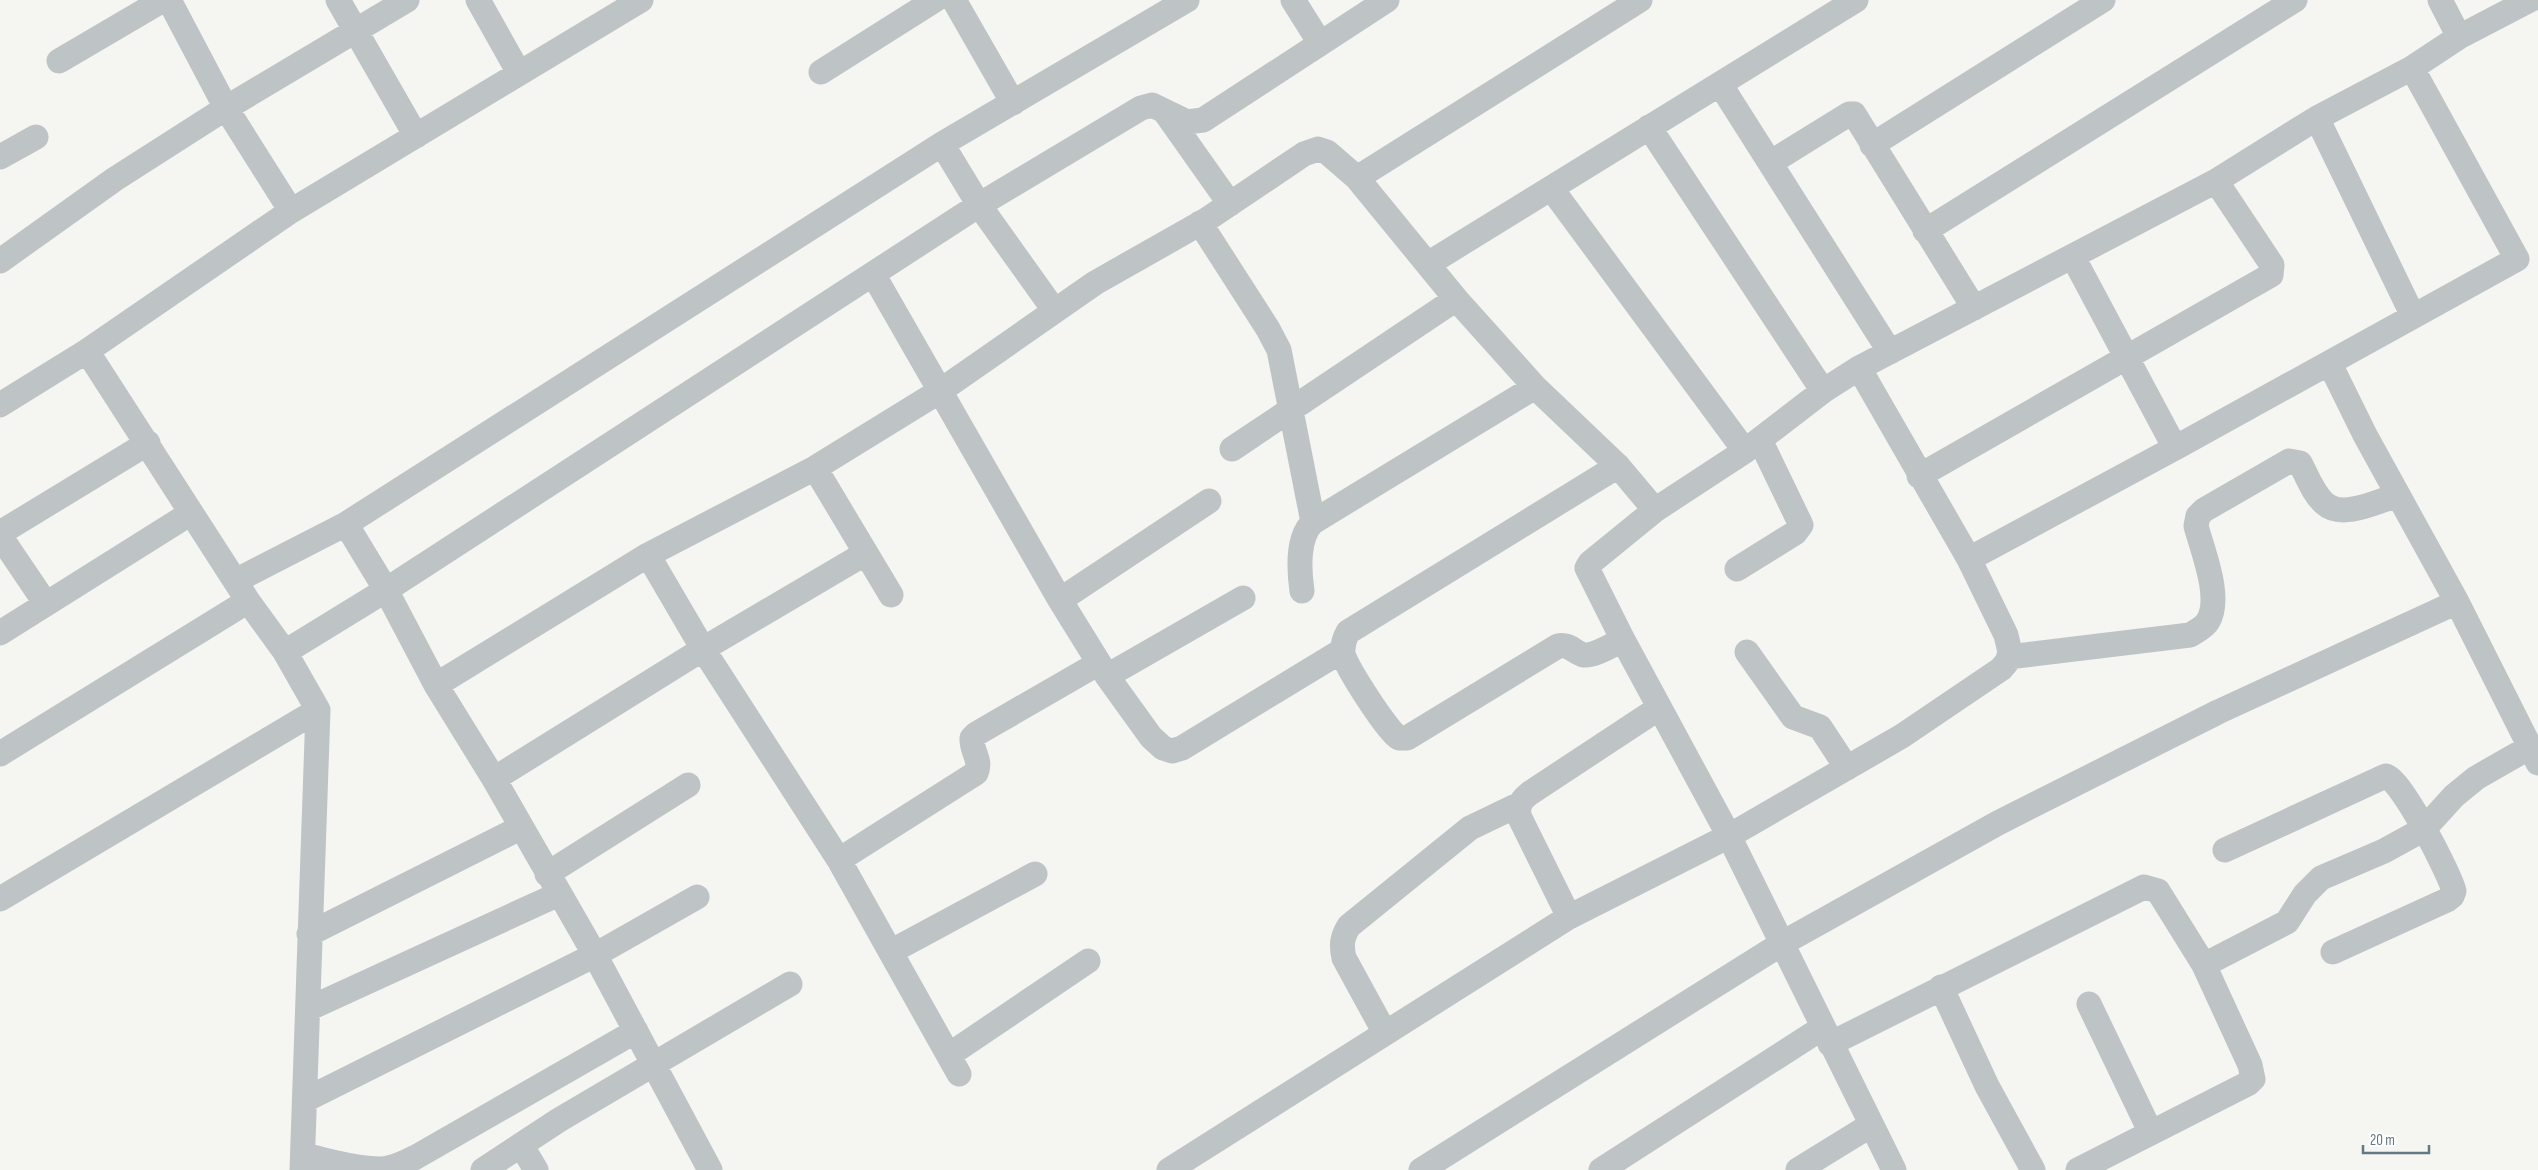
<svg xmlns="http://www.w3.org/2000/svg" width="2538" height="1170" font-family="'Sofia Sans Condensed',sans-serif">
<rect width="100%" height="100%" fill="#f5f5f2"/>
<g fill="none" stroke-linecap="round" stroke-linejoin="round">
<path stroke="#bec3c6" stroke-width="25" d="M169 0 226 108 291 211
M338 0 416 136
M478 0 519 73
M954 0 1013 103
M1293 0 1320 43
M2440 0 2459 37
M59 61 163 0
M821 72 935 0
M1720 84 1890 352
M1165 112 1230 204
M2317 118 2413 316
M1649 127 1823 391
M942 144 979 205 1054 310
M1872 145 2103 0
M0 157 36 137
M1770 163 1849 114H1854L1974 308
M1357 178 1640 0
M1551 188 1745 451
M1200 223 1268 329 1279 350 1313 522
M1925 231 2295 0
M2073 257 2175 448 2517 259 2412 68
M0 261 115 179 226 108 407 0
M1428 264 1856 0
M873 274 1060 600 1107 676 1151 737 1163 748 1172 751 1182 748 1343 650
M2330 364 2365 435 2457 602 2538 763
M0 405 87 351
M1232 449 1456 299
M1618 466 1348 632C1344 639 1342 645 1343 654 1347 668 1387 731 1399 738H1407L1558 646C1569 643 1575 653 1584 655 1595 656 1613 644 1623 640
M815 468 891 595
M1919 476 2271 275 2272 265 2216 181
M0 533 148 443
M0 536 46 604
M648 555 703 649 839 860 959 1074
M1969 559 2175 448
M1737 569 1795 533 1801 525 1760 440
M237 580 346 524
M1302 591C1299 570 1297 537 1313 522L1535 387
M1060 600 1209 501
M0 633 191 513
M285 652 386 590 979 205 1141 108 1152 105 1187 122 1203 120 1387 0
M1747 652 1793 717 1820 727 1847 768
M2009 657 2190 635C2196 631 2204 628 2208 621 2222 598 2203 552 2196 526L2198 516 2204 510 2289 461 2300 463C2307 476 2313 493 2324 503 2342 520 2378 501 2398 495
M1107 676 1243 598
M436 685 648 555 815 468 940 391 1095 283 1206 220 1304 154 1318 149 1327 152 1357 178 1456 299 1535 387 1618 466 1655 510
M0 754 248 601
M494 779 703 649 866 553
M2225 850 2379 779 2386 776C2401 779 2450 874 2454 891L2452 896 2447 900 2333 952
M839 860 976 773C982 760 971 751 972 738L976 734 1099 663
M547 874 688 785
M0 899 318 710
M1569 917 1520 818C1516 807 1521 800 1530 793L1659 708
M309 934 520 828
M892 951 1035 874
M2204 965 2287 922 2305 894 2321 878 2384 851 2424 829 2454 796 2476 778 2530 747
M1941 987 1987 1086 2033 1170
M2089 1004 2151 1133
M308 1009 559 894
M1385 1033 1344 958C1341 945 1342 937 1349 926L1470 828 1520 804
M1830 1044 2144 887 2158 891 2204 965 2250 1065 2253 1079 2249 1083 2078 1170
M949 1055 1088 961
M305 1100 595 955 697 897
M521 1145 536 1170
M303 1155C327 1160 358 1170 383 1169 395 1168 406 1162 416 1157L636 1031
M302 1170 318 710 285 652 248 601 87 351 291 211 641 0
M483 1170 559 1120 790 984
M710 1170 595 955 494 779 436 685 386 590 346 524 942 144 1187 0
M1169 1170 1569 917 1729 836 1902 736 2001 669 2007 662 2010 652 2006 635 1969 559 1859 368
M1421 1170 1781 944 1998 823 2218 712 2457 602
M1601 1170 1822 1028
M1798 1170 1871 1125
M1894 1170 1729 836 1623 640 1587 568 1590 563 1655 510 1745 451 1823 391 1859 368 2216 181 2317 118 2412 68 2459 37 2530 0"/>
</g>
<path d="M2363 1145v8h66v-8" fill="none" stroke="#647883" stroke-width="2.5"/>
<text x="2370" y="1145" font-size="15" fill="#647883" stroke="#ffffff" stroke-width="4" paint-order="stroke">20 m</text>
</svg>
